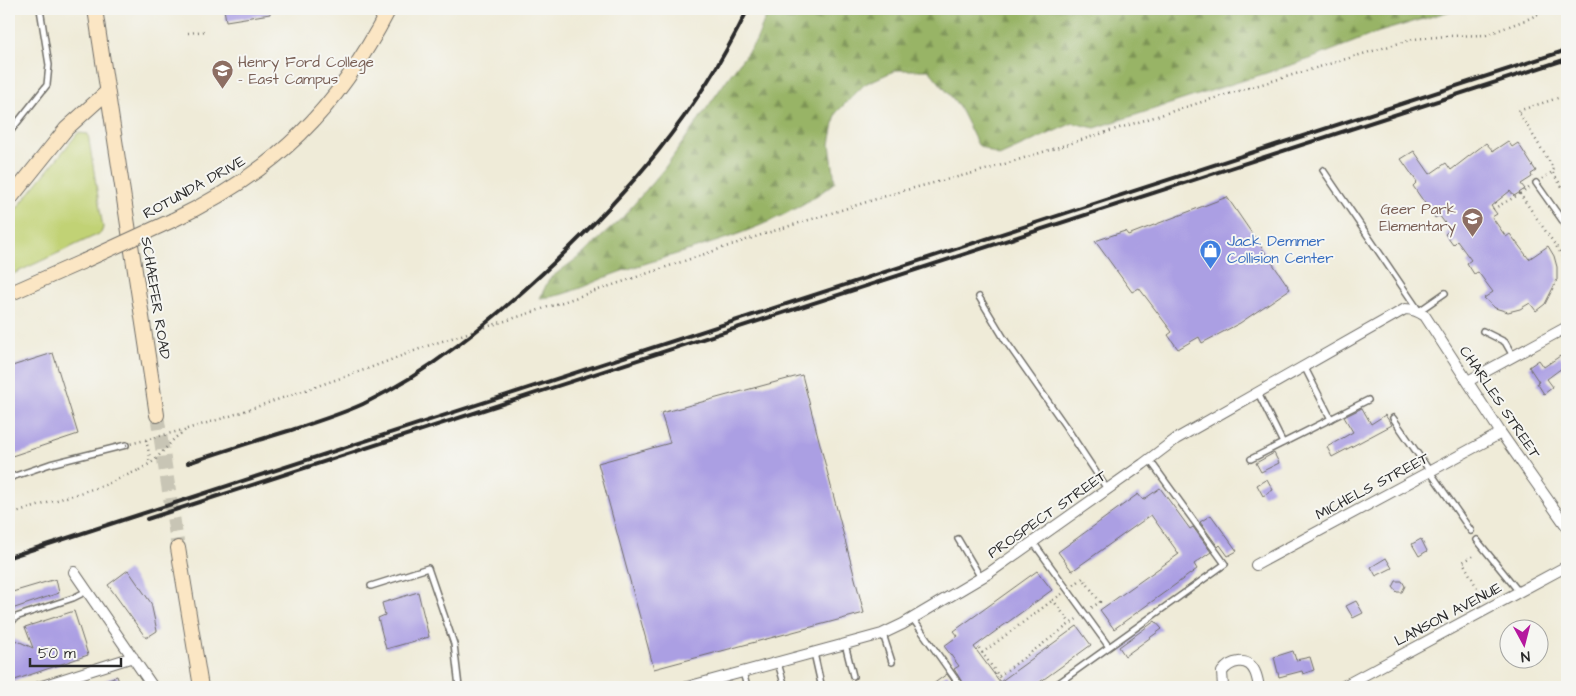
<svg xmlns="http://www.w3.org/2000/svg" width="1576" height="696" font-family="'Architects Daughter',sans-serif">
<defs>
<pattern id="forest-firs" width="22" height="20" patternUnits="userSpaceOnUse" patternTransform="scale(1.25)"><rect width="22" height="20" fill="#98b466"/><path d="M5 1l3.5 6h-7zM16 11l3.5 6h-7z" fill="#7c9354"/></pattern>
</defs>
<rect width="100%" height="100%" fill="#f6f6f2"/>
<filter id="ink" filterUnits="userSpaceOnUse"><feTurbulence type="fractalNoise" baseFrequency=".02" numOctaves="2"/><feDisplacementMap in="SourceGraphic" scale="10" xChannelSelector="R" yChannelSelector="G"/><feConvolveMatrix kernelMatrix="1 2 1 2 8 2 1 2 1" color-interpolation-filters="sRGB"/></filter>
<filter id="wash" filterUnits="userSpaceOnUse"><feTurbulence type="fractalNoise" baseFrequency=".0096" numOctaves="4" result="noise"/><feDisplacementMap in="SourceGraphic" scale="20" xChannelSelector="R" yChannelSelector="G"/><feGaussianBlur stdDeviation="1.12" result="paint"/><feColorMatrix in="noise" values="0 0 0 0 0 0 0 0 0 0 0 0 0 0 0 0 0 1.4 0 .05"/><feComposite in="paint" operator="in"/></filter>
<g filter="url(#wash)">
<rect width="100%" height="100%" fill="#efebd8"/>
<path fill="#c1d274" stroke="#767e50" d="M78 133 88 134 103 228 101 233 9 276V218Z"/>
<path fill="url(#forest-firs)" stroke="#627048" d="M769 9H1457L1379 32 1310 59 1095 128 1073 123 999 156 978 145 958 105 929 70H896L865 84 836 113 830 144 835 182C775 231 694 247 622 271 595 280 568 297 540 298L549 279 583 254 623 217 664 169 728 78 756 41Z"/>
<g id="blocks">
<path fill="#ab9fe3" d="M224 9H270V14L226 21Z
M1508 141 1512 147 1518 143 1536 171 1531 174 1532 177 1521 184 1525 189 1514 196 1510 191 1491 206 1497 214 1492 217 1506 237 1510 234 1529 259 1548 246 1554 256 1557 267V280L1545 304 1536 311 1530 303 1520 309 1508 312 1495 308 1484 298 1493 292 1478 272 1474 274 1467 263 1471 260 1457 241 1453 245 1445 234 1450 230 1439 215 1435 218 1413 186 1417 182 1401 159 1414 151 1430 174 1446 163 1451 170 1486 143 1493 151Z
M1227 197 1290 289 1240 323 1202 343 1199 337 1178 349 1168 335 1172 332 1139 288 1132 292 1095 241 1125 231 1128 235Z
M53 353 78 434 9 457V367Z
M1560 356 1566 365 1547 379 1553 387 1544 394 1537 383 1539 382 1529 367 1539 360 1544 367Z
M802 375 864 613 654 669 598 463 670 443 661 413Z
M1362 408 1371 424 1385 415 1392 425 1332 457 1327 447 1353 432 1344 417Z
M1274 453 1279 463 1261 472 1256 463Z
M1267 479 1273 490 1263 496 1257 485Z
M1160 488 1190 529 1193 527 1211 552 1194 564 1197 569 1114 629 1100 610 1179 554 1151 515 1072 571 1058 552 1138 494 1143 500Z
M1211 515 1237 551 1228 556 1220 545 1218 547 1200 522Z
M1421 539 1427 551 1419 556 1412 544Z
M1386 558 1392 568 1376 576 1371 567Z
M128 570 151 603 157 631 146 638 108 585Z
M1037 571 1052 590 974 647 1000 682 1077 626 1091 645 1033 687H965L954 669 959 666 944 646 958 636 954 631Z
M56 579 59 593 9 610V593Z
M1396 581H1402L1405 586 1402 592H1397L1393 587Z
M418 592 429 637 386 649 378 618 385 615 382 603Z
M1356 601 1363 613 1353 618 1346 606Z
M74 611 88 655 9 682V637L33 648 25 627Z
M1155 621 1162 629 1125 656 1119 647Z
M1293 651 1296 660 1310 657 1314 670 1303 674 1302 671 1279 677 1274 657Z
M947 674 956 687H929Z
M117 676 121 687H90L89 686Z"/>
</g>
</g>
<g filter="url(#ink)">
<use href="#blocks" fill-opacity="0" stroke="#706e68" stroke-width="1"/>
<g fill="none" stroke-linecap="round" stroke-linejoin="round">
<path stroke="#c8c5b5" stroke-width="14" stroke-dasharray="14 7" stroke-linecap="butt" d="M157 415 178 548"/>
<defs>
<path id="lane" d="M9 133 47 85 49 65 40 9
M1323 170 1419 311 1445 293
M1536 183 1567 227
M979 297 1005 340 1066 427 1107 489
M1483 331 1505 342 1513 356
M1304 366 1331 419
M1258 393 1283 443
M1393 418 1471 531
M1251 459 1368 400
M9 478 50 464 126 445
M958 539 981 578
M1477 540 1519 592
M1033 542 1109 647
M371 586 428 568 454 644 459 687
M913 619 961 687
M9 625 16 617 73 598 87 591
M883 634 892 662
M845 644 853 676
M814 653 821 684
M778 663 785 687
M743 672 747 687
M1053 687 1225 564 1149 459"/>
<path id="street" d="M1468 381 1567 327
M1256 565 1501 433
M74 572 153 687
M39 687 133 657
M687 687 860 640 882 634 903 624 989 573 1143 464 1176 439 1405 309C1413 309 1418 311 1425 316L1501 433 1567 527
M1223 687 1222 672C1230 661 1248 656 1255 672 1257 676 1258 682 1259 687
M1342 687 1567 566"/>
<path id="secondary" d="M95 9 157 415
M9 200 66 129 107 92
M173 220C276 171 337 110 389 9
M9 294 84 261
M178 548 201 687"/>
</defs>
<use href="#lane" stroke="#706e68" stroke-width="8"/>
<use href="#street" stroke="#706e68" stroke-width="12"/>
<use href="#secondary" stroke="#706e68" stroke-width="16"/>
<path stroke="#706e68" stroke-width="2.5" stroke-dasharray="1 4" stroke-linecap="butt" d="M188 33 207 31
M1567 95 1518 111 1554 169 1552 172 1567 194
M1542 179 1552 172
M1529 188 1520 194 1567 262
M1493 209 1520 194
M187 429 227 417 367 369 430 345 530 313 764 234 902 191 989 169 1205 101 1413 39 1447 36 1486 35 1528 19 1549 9
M146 440 150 457 148 464
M9 515 105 485 139 470
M1473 556 1463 562 1483 599
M1074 585 1083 578 1100 602 1091 608 1092 609
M1062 594 1053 600 1070 623
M979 648 1000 678
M982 653 1053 600
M999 676 1078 618"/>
<use href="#lane" stroke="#fff" stroke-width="5"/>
<use href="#street" stroke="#fff" stroke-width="10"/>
<use href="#secondary" stroke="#fbe6c4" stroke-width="14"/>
<path stroke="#2b2b2b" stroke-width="4" d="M188 463C221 452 255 441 288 431 313 423 339 415 363 404 431 371 488 324 543 273 628 194 697 114 748 9
M147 519 1567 59
M9 557 1567 50"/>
<defs>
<path id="secondary-bridge" d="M84 261 173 220"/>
</defs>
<use href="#secondary-bridge" stroke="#706e68" stroke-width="16" stroke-linecap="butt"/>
<path stroke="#706e68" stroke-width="2.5" stroke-dasharray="1 4" stroke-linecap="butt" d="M126 445 183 430
M139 470 154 461 175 438 187 429"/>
<use href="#secondary-bridge" stroke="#fbe6c4" stroke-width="14"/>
</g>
</g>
<defs>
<symbol id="university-pin" viewBox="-11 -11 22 30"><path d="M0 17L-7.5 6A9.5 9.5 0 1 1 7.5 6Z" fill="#8d6e63" stroke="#f6f6f2"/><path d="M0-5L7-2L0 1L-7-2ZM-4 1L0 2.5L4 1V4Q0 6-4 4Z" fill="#fff"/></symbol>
<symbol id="school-pin" viewBox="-11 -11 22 30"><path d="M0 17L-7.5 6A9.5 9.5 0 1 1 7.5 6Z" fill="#8d6e63" stroke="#f6f6f2"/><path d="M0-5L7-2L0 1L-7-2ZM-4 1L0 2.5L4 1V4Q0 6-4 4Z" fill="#fff"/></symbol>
<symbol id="shop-pin" viewBox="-11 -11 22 30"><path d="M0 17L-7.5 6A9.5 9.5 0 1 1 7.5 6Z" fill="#3f7fe0" stroke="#f6f6f2"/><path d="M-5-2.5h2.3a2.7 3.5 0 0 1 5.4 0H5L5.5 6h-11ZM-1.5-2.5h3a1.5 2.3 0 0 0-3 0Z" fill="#fff"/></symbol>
</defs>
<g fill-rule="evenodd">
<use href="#university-pin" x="210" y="58" width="25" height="34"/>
<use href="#school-pin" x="1460" y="206" width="25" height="34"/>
<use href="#shop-pin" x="1198" y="238" width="25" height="34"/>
</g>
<g text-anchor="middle" stroke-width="4" stroke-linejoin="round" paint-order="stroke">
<g font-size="15" fill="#785e54" stroke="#f6f6f2" text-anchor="start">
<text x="238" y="67">Henry Ford College<tspan x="238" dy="17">- East Campus</tspan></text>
<text x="1456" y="214" text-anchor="end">Geer Park<tspan x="1456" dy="17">Elementary</tspan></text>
</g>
<g font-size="15" fill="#2b2b2b" stroke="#f6f6f2">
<text transform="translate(194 187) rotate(-29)" y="5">ROTUNDA DRIVE</text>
<text transform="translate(156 298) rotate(81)" y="5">SCHAEFER ROAD</text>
<text transform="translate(1500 402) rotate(56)" y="5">CHARLES STREET</text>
<text transform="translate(1372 486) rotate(-28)" y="5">MICHELS STREET</text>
<text transform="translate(1047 514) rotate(-35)" y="5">PROSPECT STREET</text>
<text transform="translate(1448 614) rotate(-28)" y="5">LANSON AVENUE</text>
</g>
<g font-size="15" fill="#366cbe" stroke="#f6f6f2" text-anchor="start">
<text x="1227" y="246">Jack Demmer<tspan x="1227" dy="17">Collision Center</tspan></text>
</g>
</g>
<rect width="1576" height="696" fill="none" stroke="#f6f6f2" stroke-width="30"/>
<g transform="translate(1524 644) rotate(173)"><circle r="24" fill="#f6f6f2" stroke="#a5a5a2"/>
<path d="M0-4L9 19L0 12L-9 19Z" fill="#b5179e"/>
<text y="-8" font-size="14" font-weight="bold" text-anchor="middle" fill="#2b2b2b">N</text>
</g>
<path d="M30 658v8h91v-8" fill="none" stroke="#2b2b2b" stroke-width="2.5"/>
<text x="38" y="658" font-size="15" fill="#2b2b2b" stroke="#f6f6f2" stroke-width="4" paint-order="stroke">50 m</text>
</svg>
